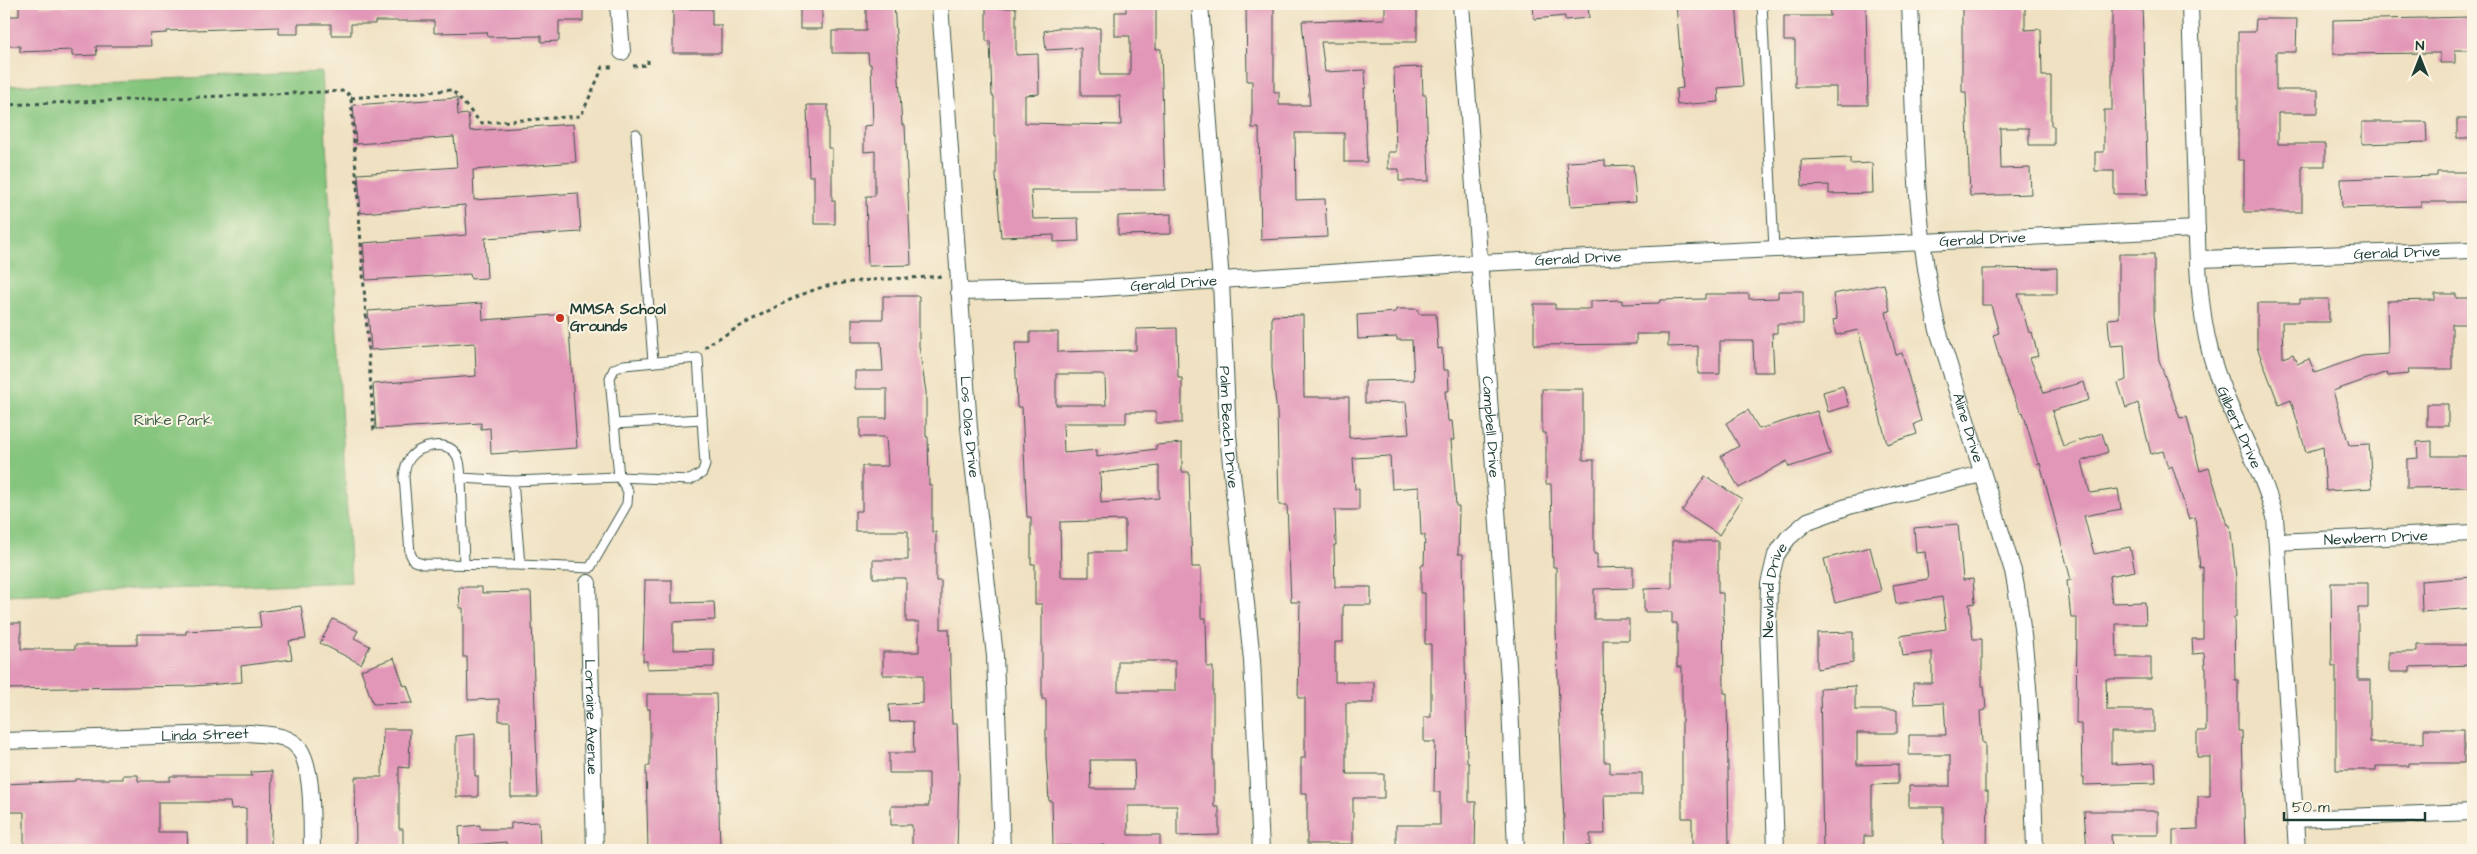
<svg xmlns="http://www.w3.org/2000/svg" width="2477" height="854" font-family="'Architects Daughter',sans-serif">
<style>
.green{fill:#84c57d;stroke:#528158}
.building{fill:#e297b8;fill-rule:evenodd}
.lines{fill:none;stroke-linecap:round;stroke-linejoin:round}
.service-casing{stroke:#3e5649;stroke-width:11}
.minor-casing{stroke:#3e5649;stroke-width:18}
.path{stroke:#3e5649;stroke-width:3;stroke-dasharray:4 4;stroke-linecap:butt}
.service{stroke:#fff;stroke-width:9}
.minor{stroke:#fff;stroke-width:16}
.poi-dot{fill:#c8321e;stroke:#fcf5e5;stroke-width:2}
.labels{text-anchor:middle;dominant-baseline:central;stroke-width:4;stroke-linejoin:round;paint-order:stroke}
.street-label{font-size:15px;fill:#1f3d34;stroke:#fcf5e5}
.poi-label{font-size:15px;font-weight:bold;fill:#1f3d34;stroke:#fcf5e5;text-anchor:start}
.park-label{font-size:15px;fill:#385f46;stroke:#fcf5e5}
</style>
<rect width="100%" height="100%" fill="#fcf5e5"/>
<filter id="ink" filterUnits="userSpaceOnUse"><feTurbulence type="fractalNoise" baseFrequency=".02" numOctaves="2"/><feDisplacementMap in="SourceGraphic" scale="10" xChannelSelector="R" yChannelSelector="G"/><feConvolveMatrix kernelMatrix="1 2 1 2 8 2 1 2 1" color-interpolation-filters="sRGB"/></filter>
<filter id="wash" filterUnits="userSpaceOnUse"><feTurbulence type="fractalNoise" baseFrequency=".0096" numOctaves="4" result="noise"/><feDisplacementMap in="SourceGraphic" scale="20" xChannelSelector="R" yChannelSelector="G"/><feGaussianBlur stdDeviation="1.12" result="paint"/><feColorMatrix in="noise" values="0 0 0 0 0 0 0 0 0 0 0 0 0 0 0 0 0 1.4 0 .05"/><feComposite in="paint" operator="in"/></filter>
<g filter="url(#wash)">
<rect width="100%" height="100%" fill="#efe1c1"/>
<polygon class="green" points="322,72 351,582 4,595 4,86"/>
<g id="blocks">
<g class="building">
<polygon points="19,4 40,4 40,7 70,6 70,4 93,4 93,6 123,4 583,4 583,21 559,21 559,41 541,42 541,36 488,37 487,32 434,33 434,21 375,21 375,24 351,24 351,35 331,35 331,24 298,24 298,34 279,34 279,27 167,31 167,33 150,34 151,46 96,46 97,55 72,56 72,50 20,52 20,46 4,46 4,16 19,16"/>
<polygon points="866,4 894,4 902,125 905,125 911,265 868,266 866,196 875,196 875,151 864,152 864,126 873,125 871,64 869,64 868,53 832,53 832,31 866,31"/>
<polygon points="1126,4 1156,4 1156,49 1161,49 1165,190 1031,190 1033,219 1078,218 1079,241 1054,242 1054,235 1001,237 996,176 996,136 994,136 994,96 992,96 990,41 986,41 986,8 1016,8 1016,55 1038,54 1039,94 1025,95 1025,123 1121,125 1120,96 1081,96 1081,48 1046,50 1044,31 1057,28 1100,28 1100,75 1130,75 1130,36 1115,36 1115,12 1126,12"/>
<polygon points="1246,4 1274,4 1274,92 1279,92 1279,105 1310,105 1302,21 1385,19 1385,4 1417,4 1417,42 1321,42 1325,72 1365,70 1366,88 1364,88 1367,162 1344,162 1344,133 1295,133 1296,200 1325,199 1327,237 1261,240 1259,128 1252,128 1252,81 1247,81"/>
<polygon points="1533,4 1588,4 1589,18 1565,20 1565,16 1534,19"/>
<polygon points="1676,4 1736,4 1743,86 1718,88 1719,102 1677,105 1676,89 1683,88"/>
<polygon points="1829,4 1866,4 1868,105 1836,105 1836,87 1795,87 1795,41 1784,41 1784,16 1830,16"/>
<polygon points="1962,4 2025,4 2025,30 2041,29 2042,76 2051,76 2051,126 2054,126 2054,145 2029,145 2029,128 2000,128 2001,169 2030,168 2031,194 1970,196 1966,92 1962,92"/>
<polygon points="2112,4 2142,4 2148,194 2114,194 2114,171 2095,171 2095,152 2104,152 2104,110 2112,110"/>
<rect x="800" y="5" width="22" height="24"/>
<polygon points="673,9 712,9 712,25 721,25 721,53 673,53"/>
<polygon points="2470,17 2470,50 2455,50 2455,63 2440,63 2440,53 2333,54 2333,20"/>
<polygon points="2256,19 2297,19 2296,52 2276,52 2276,90 2318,90 2318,113 2278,113 2278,144 2325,144 2325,166 2302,166 2302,212 2244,212 2244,160 2238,160 2238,32 2255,32"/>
<polygon points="1422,67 1423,95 1426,95 1429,181 1399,181 1399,169 1388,169 1388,152 1396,152 1394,68"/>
<polygon points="457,98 458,115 468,114 470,131 573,124 576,162 473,170 474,200 578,193 581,232 485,238 487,278 471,279 470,274 366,280 363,243 467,235 465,205 361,213 358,174 457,167 454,137 356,144 353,105"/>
<polygon points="807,105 828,105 828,148 832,148 832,201 835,201 835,224 814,224 814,176 809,176"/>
<rect x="2457" y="119" width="16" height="19"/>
<polygon points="2362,122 2426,122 2427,142 2362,144"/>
<polygon points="1850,158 1850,164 1872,163 1873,193 1829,194 1829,185 1802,186 1801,160"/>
<polygon points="1605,160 1605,166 1633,165 1636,202 1571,206 1567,162"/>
<polygon points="2437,172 2470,172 2470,202 2421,202 2421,206 2342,208 2341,179 2437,176"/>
<polygon points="1171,214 1171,234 1118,235 1118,216"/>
<polygon points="2119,254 2154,254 2154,315 2159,360 2180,418 2187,417 2200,471 2209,468 2227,525 2230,525 2236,577 2236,617 2234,617 2235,680 2238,680 2238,731 2242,731 2245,850 2173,850 2173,830 2198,829 2198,796 2210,796 2210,757 2197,757 2197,731 2206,731 2206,668 2205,668 2204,653 2193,654 2192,639 2203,639 2203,567 2200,568 2195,517 2189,519 2172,466 2168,468 2163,451 2151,454 2138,403 2126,408 2118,383 2126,380 2124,345 2110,346 2108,319 2119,318"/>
<polygon points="2057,268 2057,294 2018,294 2029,333 2032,332 2038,356 2030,358 2044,393 2084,382 2089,400 2052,411 2063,446 2102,433 2108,452 2082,461 2090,493 2118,489 2121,509 2084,516 2094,554 2130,547 2135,571 2109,576 2112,603 2145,602 2146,624 2116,624 2117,657 2151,657 2151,679 2106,679 2107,710 2154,710 2154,732 2111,732 2111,763 2117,763 2117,765 2155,763 2156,783 2084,785 2084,777 2082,777 2081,724 2076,724 2077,618 2071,618 2067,581 2071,580 2040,463 2038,464 2023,412 2021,413 2004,374 1993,335 1999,333 1991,305 1982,305 1982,269"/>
<polygon points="1884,284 1890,311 1886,312 1896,355 1902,353 1921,421 1914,424 1917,434 1887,444 1858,330 1836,335 1833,320 1837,319 1833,294"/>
<polygon points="1778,291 1803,291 1803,324 1777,324 1777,333 1772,333 1774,372 1754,372 1753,341 1720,341 1720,374 1698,374 1698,346 1668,347 1668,334 1636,334 1636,344 1534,345 1534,304 1555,304 1555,309 1591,309 1591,301 1622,300 1622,304 1659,303 1660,300 1705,299 1705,294 1749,294 1749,299 1778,298"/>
<polygon points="2435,294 2456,294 2456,298 2472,298 2472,324 2452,324 2452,369 2408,369 2409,374 2388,376 2387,372 2333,391 2349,445 2369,444 2372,488 2326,491 2323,447 2306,452 2291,400 2279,405 2257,347 2257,303 2300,303 2300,299 2329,299 2329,322 2282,322 2283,358 2293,354 2297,364 2309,359 2315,373 2362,356 2388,354 2387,301 2435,300"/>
<polygon points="883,296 919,296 919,346 926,392 926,437 928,437 929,485 932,485 932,532 936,532 936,581 941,581 941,629 949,629 952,724 957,724 959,775 957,850 912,850 912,825 891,825 891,806 929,806 929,773 889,773 889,753 914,753 913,721 890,722 889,705 923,703 923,675 883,675 883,652 919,652 919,622 906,622 906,578 873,578 873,560 908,560 908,531 855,531 855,511 862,511 862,466 888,466 886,437 860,437 860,418 887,418 887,389 855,389 855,371 883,371 881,342 852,342 852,319 883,319"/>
<polygon points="482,303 483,320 568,314 577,448 491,454 490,428 481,429 481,423 376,429 373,384 476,376 475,343 371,350 368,311"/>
<polygon points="1396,309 1417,309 1419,314 1436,314 1438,349 1442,348 1443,370 1448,370 1449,391 1445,391 1448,421 1452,421 1454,440 1451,440 1456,506 1459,506 1458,554 1463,554 1467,763 1469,763 1469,802 1476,802 1475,850 1444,850 1444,847 1396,847 1396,825 1440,825 1440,792 1434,792 1435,742 1424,742 1424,717 1431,717 1431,644 1425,644 1425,593 1421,593 1421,565 1424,565 1425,535 1421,535 1419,487 1392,489 1390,456 1353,458 1355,489 1359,489 1359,510 1335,510 1336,545 1334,545 1335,587 1371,587 1371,605 1343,605 1343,642 1335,642 1335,682 1374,682 1374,703 1346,703 1346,770 1347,774 1384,774 1384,798 1353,798 1353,844 1307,844 1307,793 1301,793 1301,758 1305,758 1305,698 1298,698 1300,602 1291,602 1287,505 1279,505 1277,413 1272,368 1272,316 1303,315 1304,397 1349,397 1349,438 1409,434 1406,402 1365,403 1365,381 1414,380 1412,340 1397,340 1397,337 1358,339 1357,315 1396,312"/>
<path d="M1177,328L1178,378H1182V423H1156V412H1126V423H1063L1064,453L1097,450V457L1156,449V445L1182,443V472H1189L1192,567H1201V618H1206L1207,667H1213V760H1214V807H1219V835L1177,836V806H1128V835H1160V850H1104V845L1053,846L1052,801H1049L1046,755V699H1042V604H1035V564H1031V517H1027L1022,407H1017L1015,343H1030V332H1058V352L1136,350V329ZM1056,374H1101L1105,376L1106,405H1056ZM1159,466V498L1101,503L1100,473ZM1125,520V552H1089V577H1061L1060,522ZM1118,661H1175V691H1118ZM1090,760H1134L1135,789H1091Z"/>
<polygon points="1843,386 1849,406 1828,412 1823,392"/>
<polygon points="1542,389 1583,389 1583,460 1594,460 1594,554 1597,554 1597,568 1633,567 1633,588 1594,589 1594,619 1629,619 1629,640 1603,640 1604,762 1610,762 1610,773 1642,773 1642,795 1604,795 1605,834 1590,834 1590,846 1565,847 1556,630 1556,567 1553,567 1551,484 1546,484 1546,433 1542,433"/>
<rect x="2427" y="404" width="21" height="22"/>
<polygon points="1748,410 1759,429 1817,411 1830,454 1789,467 1787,461 1739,488 1721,456 1739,446 1726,423"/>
<polygon points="2432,441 2432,456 2473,456 2473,487 2407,488 2407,459 2418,458 2417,442"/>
<polygon points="1705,476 1742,499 1719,535 1682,511"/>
<polygon points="1958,524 1963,580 1973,579 1975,603 1969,604 1973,639 1982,639 1982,686 1984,686 1986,710 1980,711 1982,743 1985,743 1985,791 1988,791 1987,850 1943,850 1943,807 1909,807 1909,786 1950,786 1950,755 1909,755 1909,735 1946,735 1944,703 1914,704 1913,683 1932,683 1932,652 1903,656 1900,636 1946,629 1942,597 1896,604 1893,585 1928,579 1925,552 1916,553 1914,528"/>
<polygon points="1672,541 1718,541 1718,593 1723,593 1724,693 1727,693 1729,850 1692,850 1692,818 1682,818 1682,667 1677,667 1677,623 1672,623 1672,612 1644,612 1644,589 1672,588"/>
<polygon points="1870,547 1881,591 1835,603 1824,559"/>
<polygon points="2473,577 2473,608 2422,612 2421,581"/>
<polygon points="645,580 672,580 672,603 714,602 715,620 673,622 673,650 714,649 714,667 647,669 647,661 643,661"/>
<polygon points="2331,583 2368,583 2368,608 2358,608 2358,680 2370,680 2370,743 2424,743 2424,729 2464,729 2464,763 2409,763 2409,766 2376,766 2376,770 2336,770 2336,666 2332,666"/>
<polygon points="459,587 482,587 482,593 531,592 538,797 511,797 510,721 499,721 499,699 468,700 467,657 463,657 463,608 460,608"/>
<polygon points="301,606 306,639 289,641 292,659 241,666 242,682 194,686 4,689 4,623 21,623 21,649 75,649 75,645 137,645 137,634 186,634 186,631 261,627 259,612"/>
<polygon points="333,619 358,631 354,638 370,646 361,664 320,643"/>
<polygon points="1853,632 1853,663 1817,669 1817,633"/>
<polygon points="2417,645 2473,645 2473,665 2410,667 2410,672 2389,672 2389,652 2417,652"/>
<polygon points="394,658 404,686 407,685 413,703 373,704 361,670"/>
<polygon points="1855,686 1855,710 1897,710 1897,733 1857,733 1857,765 1898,764 1898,784 1872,785 1872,836 1864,836 1864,850 1823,850 1820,688"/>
<polygon points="647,694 716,694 720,850 648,850 646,766 650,766 650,709 647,709"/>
<polygon points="383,729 410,729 409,768 399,767 399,829 403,829 403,850 356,850 355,777 382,777"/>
<polygon points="475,734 475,776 478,776 478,797 456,797 456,736"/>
<polygon points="272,771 271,850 246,850 246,808 231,809 230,802 158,802 158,832 187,832 188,850 24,850 24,812 4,812 4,784 75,781 75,779 123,779 123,775 138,775 138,781 170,781 170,776 252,776 251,772"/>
<polygon points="2084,811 2158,811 2158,835 2111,835 2112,850 2087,850"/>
<polygon points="539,822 540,850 506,850 506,842 460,846 459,827 480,825 480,829 511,829 511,823"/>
</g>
</g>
</g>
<g filter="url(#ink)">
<use href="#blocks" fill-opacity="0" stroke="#3e5649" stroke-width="1"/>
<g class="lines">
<defs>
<g id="service">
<polyline points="1762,4 1774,249"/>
<polyline points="636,134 653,362"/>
<polyline points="614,424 702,419"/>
<polyline points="619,477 513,481 520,565 590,568 627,504 628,491 619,477 610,378 614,369 624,365 698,358 705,465 702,473 690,480 619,477"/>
<polyline points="461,478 464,564"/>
<path d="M513,481L461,478C460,471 461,461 456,454C446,439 419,446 410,458C405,464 405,470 404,477L410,553L414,561L423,564L520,565"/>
</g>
<g id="minor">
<polyline points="618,4 622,52"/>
<path id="s1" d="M940,4L969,428L995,656L1002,850"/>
<path id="s2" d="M1200,4L1221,282L1228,435L1252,660L1261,850"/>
<path id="s3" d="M1461,4L1509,679L1516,850"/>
<path id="s4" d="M1910,4C1915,113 1912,224 1938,330L2013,571C2031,663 2032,757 2035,850"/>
<path id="s5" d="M2190,4C2192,67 2194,130 2196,193C2197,247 2197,303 2211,355C2227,412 2260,461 2275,517L2297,850"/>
<path id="s6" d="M2199,259L2473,250"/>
<path id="s7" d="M959,292L1085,289L1479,263L2197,229"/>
<path id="s8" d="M2277,542L2473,533"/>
<path id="s9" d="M588,583L595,850"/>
<path id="s10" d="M4,741L250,733C264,735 283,734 295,744C315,761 311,825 312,850"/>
<polyline points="2295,819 2473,812"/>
<path id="s11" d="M1776,850L1768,627L1769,584L1776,555L1788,538L1808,521L1849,506L1982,474"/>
</g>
</defs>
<use href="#service" class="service-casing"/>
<use href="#minor" class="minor-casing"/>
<g class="path">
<polyline points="633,66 648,65 648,60"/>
<polyline points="351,98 452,90 481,123 581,116 603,67 612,67"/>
<polyline points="4,105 346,91 351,98 374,433"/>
<path d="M705,348L708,344C741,327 797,291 832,285C868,278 906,279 943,276"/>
</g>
<use href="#service" class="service"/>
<use href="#minor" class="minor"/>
</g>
</g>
<circle class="poi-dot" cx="560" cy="318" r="5"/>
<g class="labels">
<g class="street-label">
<text stroke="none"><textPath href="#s7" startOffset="1025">Gerald Drive</textPath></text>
<text stroke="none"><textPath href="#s6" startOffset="198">Gerald Drive</textPath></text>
<text stroke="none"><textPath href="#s7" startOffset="620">Gerald Drive</textPath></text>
<text stroke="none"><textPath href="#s7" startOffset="215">Gerald Drive</textPath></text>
<text stroke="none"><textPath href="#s1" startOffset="424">Los Olas Drive</textPath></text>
<text stroke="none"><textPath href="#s2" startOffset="424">Palm Beach Drive</textPath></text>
<text stroke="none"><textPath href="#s3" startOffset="424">Campbell Drive</textPath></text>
<text stroke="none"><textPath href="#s5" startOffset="430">Gilbert Drive</textPath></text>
<text stroke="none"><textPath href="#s4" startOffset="430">Aline Drive</textPath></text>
<text stroke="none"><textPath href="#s8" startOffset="99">Newbern Drive</textPath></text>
<text stroke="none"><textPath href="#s11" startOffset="261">Newland Drive</textPath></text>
<text stroke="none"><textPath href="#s9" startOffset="134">Lorraine Avenue</textPath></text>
<text stroke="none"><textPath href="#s10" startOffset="201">Linda Street</textPath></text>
</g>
<g class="poi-label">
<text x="570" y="309">MMSA School<tspan x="570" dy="17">Grounds</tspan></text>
</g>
<g class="park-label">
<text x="173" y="420">Rinke Park</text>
</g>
</g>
<rect width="2477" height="854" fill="none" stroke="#fcf5e5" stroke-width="20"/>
<g transform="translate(2420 58)" stroke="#fcf5e5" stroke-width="4" paint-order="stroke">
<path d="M0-4L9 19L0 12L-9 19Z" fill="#1f3d34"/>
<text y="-8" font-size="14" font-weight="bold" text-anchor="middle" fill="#1f3d34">N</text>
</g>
<path d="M2284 812v8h141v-8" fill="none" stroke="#1f3d34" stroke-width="2.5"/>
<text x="2292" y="812" font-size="15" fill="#1f3d34" stroke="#fcf5e5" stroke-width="4" paint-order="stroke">50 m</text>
</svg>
